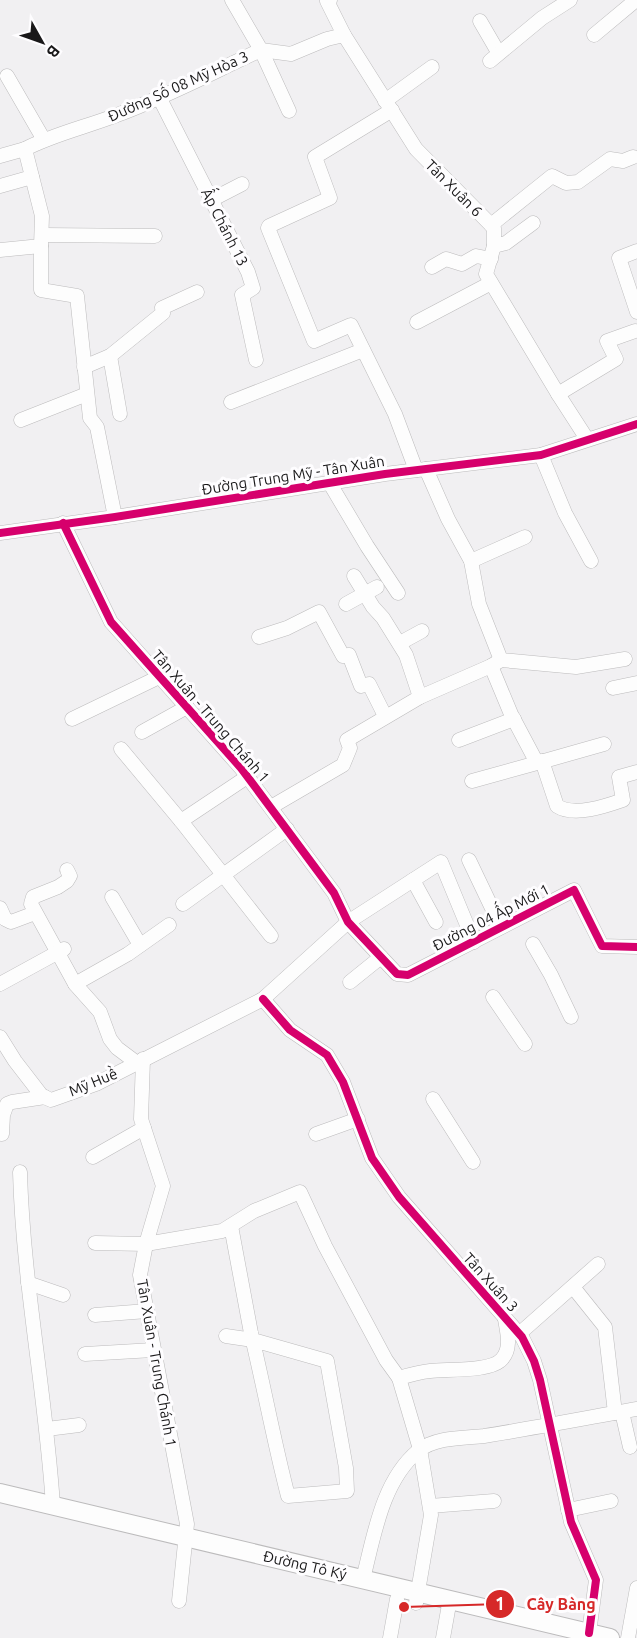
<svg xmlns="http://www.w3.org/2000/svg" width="637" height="1638" font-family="Ubuntu,sans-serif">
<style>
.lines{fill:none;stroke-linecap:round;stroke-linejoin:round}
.minor-casing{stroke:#bcbbbc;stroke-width:15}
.major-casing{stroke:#bcbbbc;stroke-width:20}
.minor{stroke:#fdfdfd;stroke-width:14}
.major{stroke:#fdfdfd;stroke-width:18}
.cycleway-casing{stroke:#fefdff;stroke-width:11}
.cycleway{stroke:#d6006c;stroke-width:8}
.labels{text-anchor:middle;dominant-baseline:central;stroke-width:6;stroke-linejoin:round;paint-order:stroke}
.street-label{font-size:15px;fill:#191819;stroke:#fefdff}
.leader{fill:none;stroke:#d62828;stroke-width:2}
.callout-dot{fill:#d62828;stroke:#fefdff;stroke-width:2}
.mark-label{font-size:18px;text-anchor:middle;font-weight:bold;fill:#fff}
.callout-label{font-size:16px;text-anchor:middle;font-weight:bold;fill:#d62828;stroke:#fefdff;stroke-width:6;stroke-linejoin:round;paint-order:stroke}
</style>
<rect width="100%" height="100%" fill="#f1f0f2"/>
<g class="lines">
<defs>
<g id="minor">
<polyline points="232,0 261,50 291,54 327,39 344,35 416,149 494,228 494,246 486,274 558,394 587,439"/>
<polyline points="330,0 327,1 344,35"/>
<polyline points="480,21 498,52"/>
<polyline points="594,35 636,0"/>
<polyline points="490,61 542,18 570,0"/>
<polyline points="7,76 44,140"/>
<polyline points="159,97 248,272 253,288 242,295 256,360"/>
<polyline points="385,101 432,67"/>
<polyline points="392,110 315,157 330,198 269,226 268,228 314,341 351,325 395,414 416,470"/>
<polyline points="0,156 25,149"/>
<polyline points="0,186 32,177"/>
<polyline points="211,200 242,184"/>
<polyline points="491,225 552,176 566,183 578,182 610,159 623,161 633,157"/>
<polyline points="43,235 155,236"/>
<polyline points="41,246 41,290 77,296 90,418 97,427 115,517"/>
<polyline points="494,246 506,243 533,223"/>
<path d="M0,250L41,246L42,216L25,149C54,134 86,127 117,115C166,97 213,72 261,50L289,111"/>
<polyline points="637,251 619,258 637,312"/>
<polyline points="432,267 446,259 462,264 476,256 491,259"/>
<polyline points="417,322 491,283"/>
<polyline points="110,356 120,414"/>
<polyline points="84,367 110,356 163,313 162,308 197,292"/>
<polyline points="558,394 616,359 607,341 635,331"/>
<polyline points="231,402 363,350"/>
<polyline points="21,420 87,394"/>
<polyline points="541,455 565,513 591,561"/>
<polyline points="426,469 448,519 471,561 479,604 501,660 576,667 625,659"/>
<polyline points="329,482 367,546 398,593"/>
<polyline points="63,523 111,622 241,768 334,893 348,922 397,974 408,975 574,890 602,946 637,947"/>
<polyline points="0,533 115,517 385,474 541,455 637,424"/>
<polyline points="471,561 525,537"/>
<polyline points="354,576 373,607 383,618 406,655 420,697"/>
<polyline points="346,604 377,587"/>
<polyline points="259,637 287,628 319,612 343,656 349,655 361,686 369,684 385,716"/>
<polyline points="400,643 422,631"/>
<polyline points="491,666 511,714 537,763 604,744"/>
<polyline points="613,688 637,683"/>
<polyline points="72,719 159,677"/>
<polyline points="142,732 187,707"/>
<polyline points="459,740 514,719"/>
<polyline points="121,749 181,821"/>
<path d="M542,761L557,806C574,817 606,806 623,800L619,777L637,772"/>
<polyline points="247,777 181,821 271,936"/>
<polyline points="472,781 537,763"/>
<polyline points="271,807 343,765 350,748 347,740 420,697 491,666 501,660"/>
<polyline points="469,860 501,927"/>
<polyline points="67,870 70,876 67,881 58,887 33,897 31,904 75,984"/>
<polyline points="413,880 436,922"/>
<polyline points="112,897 140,945"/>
<polyline points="183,904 287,829"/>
<polyline points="0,908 5,919 11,922 35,913"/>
<polyline points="533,944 551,975 571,1017"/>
<polyline points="350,982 381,957"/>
<polyline points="0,984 64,949"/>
<polyline points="493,997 525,1044"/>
<polyline points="263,999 290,1030 327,1055 343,1082 372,1158 399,1197 522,1337 534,1361 540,1380 571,1522 596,1580 589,1633"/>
<polyline points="0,1037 15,1061 42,1096 51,1100 96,1084 263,999 348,922 441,862 474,942"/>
<polyline points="143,1059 141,1119 163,1186 146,1244 140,1275 187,1524 179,1601"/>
<polyline points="137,1063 117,1048 110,1039 100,1012 75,984 128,954 169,925"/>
<polyline points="433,1099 473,1162"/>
<polyline points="2,1134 3,1115 7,1104 12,1102 45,1097"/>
<polyline points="316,1134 358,1119"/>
<polyline points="93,1157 144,1128"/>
<path d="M20,1172C23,1284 46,1394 53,1506"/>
<polyline points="95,1243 146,1244 222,1231 254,1211 300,1192 325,1246 386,1360 399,1378"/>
<polyline points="28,1283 63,1295"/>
<polyline points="573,1287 605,1327 615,1413"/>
<polyline points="95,1315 147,1311"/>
<polyline points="519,1334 598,1264"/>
<path d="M226,1336L253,1340L327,1361L346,1468L347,1491L288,1496C274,1442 264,1387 251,1333L231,1226"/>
<polyline points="85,1354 153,1350"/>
<polyline points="622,1412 630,1447"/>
<polyline points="47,1429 79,1425"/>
<polyline points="430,1506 494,1501"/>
<polyline points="568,1510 611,1501"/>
<path d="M363,1579C374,1536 382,1481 418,1451C435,1437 463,1438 484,1436C535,1428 586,1418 637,1409"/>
<path d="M416,1603L431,1515L420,1449L399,1378C409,1375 420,1372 430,1371C447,1369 491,1372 502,1359C512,1348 507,1332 505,1319"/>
<polyline points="390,1638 397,1599"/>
<polyline points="443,1638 450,1599"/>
<polyline points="628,1638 637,1588"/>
</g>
<polyline id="major" points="0,1493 610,1638"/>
</defs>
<use href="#minor" class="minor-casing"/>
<use href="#major" class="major-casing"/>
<use href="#minor" class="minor"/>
<use href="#major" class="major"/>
<defs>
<g id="cycleway">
<polyline points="63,523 111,622 241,768 334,893 348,922 397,974 408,975 574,890 602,946 637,947"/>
<polyline points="0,533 115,517 385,474 541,455 637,424"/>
<polyline points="263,999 290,1030 327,1055 343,1082 372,1158 399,1197 522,1337 534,1361 540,1380 571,1522 596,1580 589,1633"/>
</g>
</defs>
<use href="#cycleway" class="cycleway-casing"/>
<use href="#cycleway" class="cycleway"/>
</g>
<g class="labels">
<g class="street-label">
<text transform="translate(178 86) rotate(-24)">Đường Số 08 Mỹ Hòa 3</text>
<text transform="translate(454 188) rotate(45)">Tân Xuân 6</text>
<text transform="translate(225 227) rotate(63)">Ấp Chánh 13</text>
<text transform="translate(293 475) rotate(-9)">Đường Trung Mỹ - Tân Xuân</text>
<text transform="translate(211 716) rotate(49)">Tân Xuân - Trung Chánh 1</text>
<text transform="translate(491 917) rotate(-27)">Đường 04 Ấp Mới 1</text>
<text transform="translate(93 1082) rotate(-22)">Mỹ Huề</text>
<text transform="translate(491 1282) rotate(48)">Tân Xuân 3</text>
<text transform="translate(157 1363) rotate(80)">Tân Xuân - Trung Chánh 1</text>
<text transform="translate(305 1565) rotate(13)">Đường Tô Ký</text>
</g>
</g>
<path class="leader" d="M404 1607L500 1604"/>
<g class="callout-dot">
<circle cx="404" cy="1607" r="6"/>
<circle cx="500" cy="1604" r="15"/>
</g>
<g class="mark-label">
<text x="500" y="1610">1</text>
</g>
<g class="callout-label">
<text x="561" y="1610">Cây Bàng</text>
</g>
<g transform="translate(42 42) rotate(130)" stroke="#fefdff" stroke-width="4.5" paint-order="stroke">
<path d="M0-4.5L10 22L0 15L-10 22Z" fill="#191819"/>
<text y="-9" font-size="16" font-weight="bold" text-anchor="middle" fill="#191819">B</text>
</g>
</svg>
